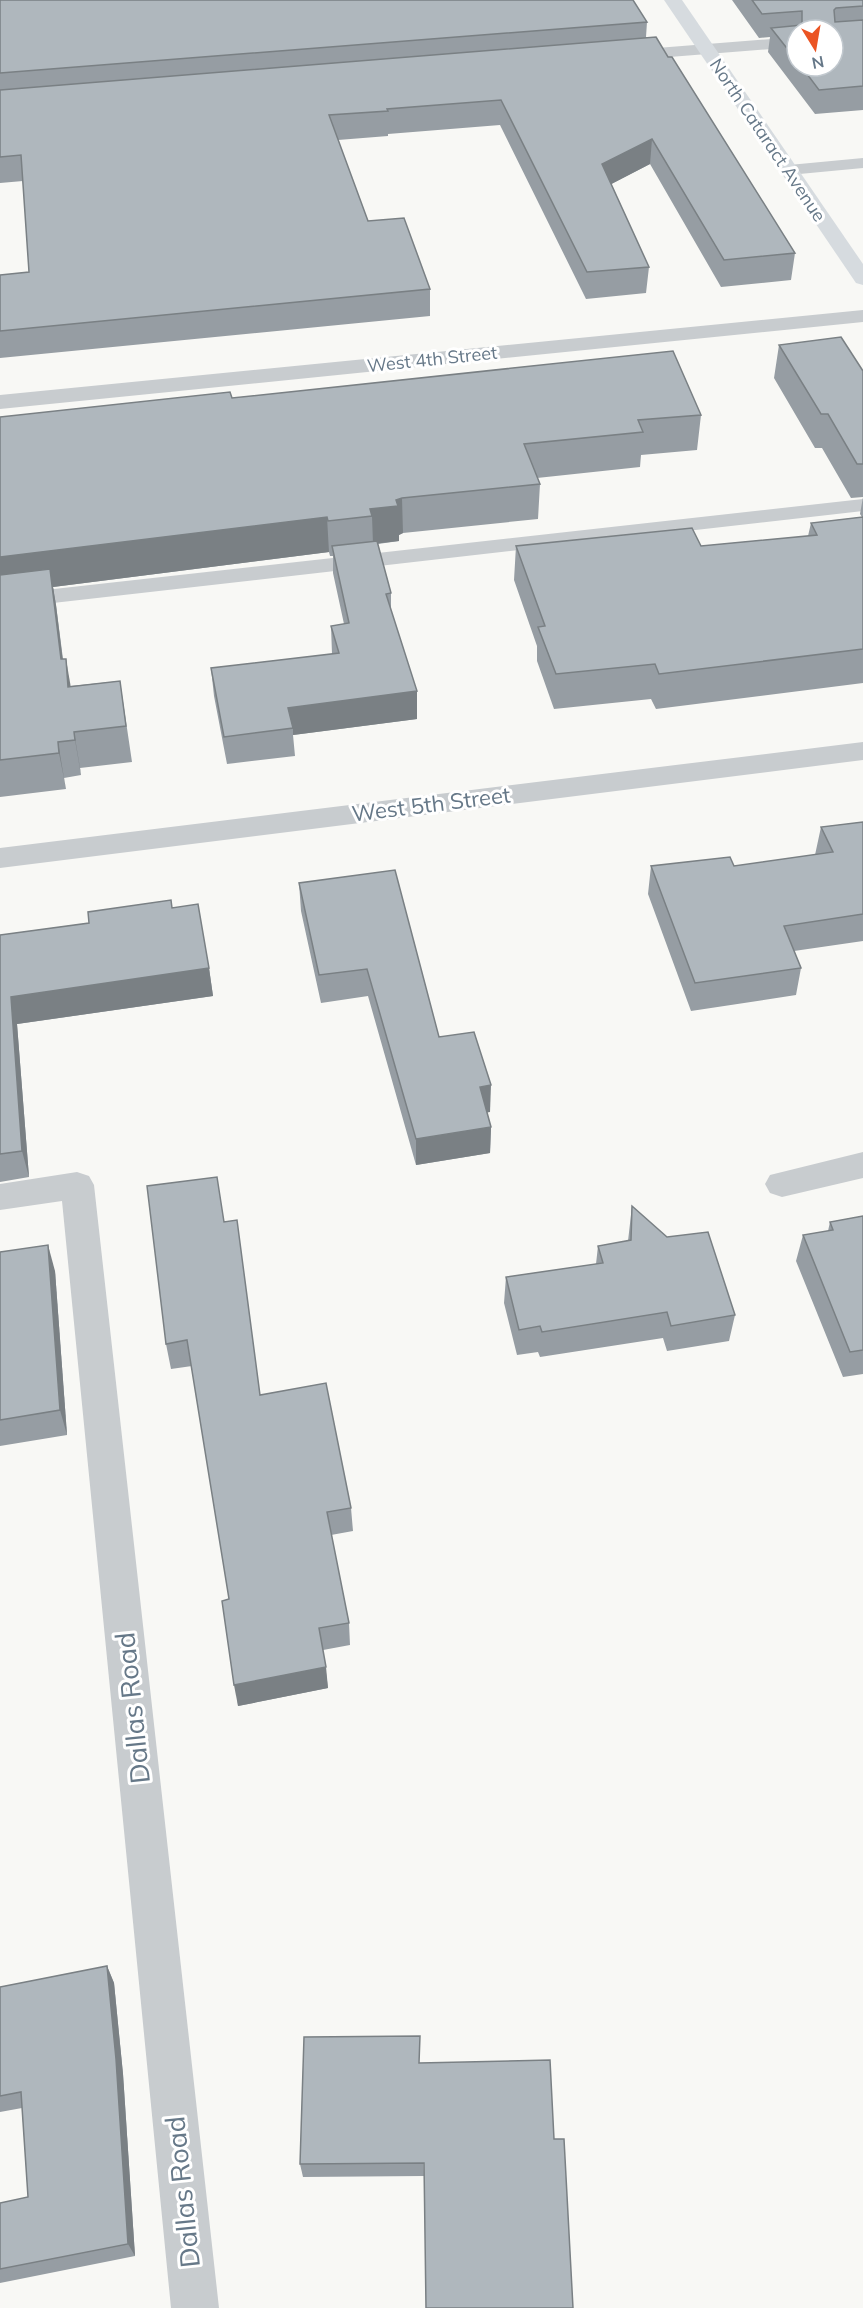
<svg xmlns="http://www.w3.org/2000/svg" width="863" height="2308" font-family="Mulish,sans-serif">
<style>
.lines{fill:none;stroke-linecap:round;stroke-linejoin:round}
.lane{fill:#c8cccf;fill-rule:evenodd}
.street{fill:#c8cccf;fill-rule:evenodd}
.secondary{fill:#d6dbdf;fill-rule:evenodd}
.wall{fill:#969da3;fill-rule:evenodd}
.shaded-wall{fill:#7a8084}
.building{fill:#afb7bd;stroke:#7a8084;stroke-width:1.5}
.labels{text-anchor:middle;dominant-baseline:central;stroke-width:6;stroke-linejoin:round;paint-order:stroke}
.far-street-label{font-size:18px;fill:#667888;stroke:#fff}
.street-label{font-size:22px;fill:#667888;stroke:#fff}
.near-street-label{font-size:27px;fill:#667888;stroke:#fff}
</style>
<rect width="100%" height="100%" fill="#f8f8f5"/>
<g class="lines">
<g class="lane">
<polygon points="863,158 863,168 789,175 781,170 789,165"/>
<polygon points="863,499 863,511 0,609 0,595"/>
</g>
<g class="street">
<polygon points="797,37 797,47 619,61 613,60 610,56 613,52 619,51"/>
<polygon points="863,310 863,322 0,409 0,395"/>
<polygon points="863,742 863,760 0,868 0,848"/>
<polygon points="863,1152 863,1178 782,1197 770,1193 765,1184 770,1175"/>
<polygon points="77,1172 89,1176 94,1185 219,2308 171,2308 62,1201 0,1210 0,1184"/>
</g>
<polygon class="secondary" points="664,0 682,0 863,264 863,285 856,283"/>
</g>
<g class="wall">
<polygon points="0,0 647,22 646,37 668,57 795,253 791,280 721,287 650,164 611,184 649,267 646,293 586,299 500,125 388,134 388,136 338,140 368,221 430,289 430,316 0,358 0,275 29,272 23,181 0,183"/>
<path d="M732,0H863V110L815,114L768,52L770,37L759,38ZM797,30L833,66H797Z"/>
<polygon points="779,345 863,371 863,683 656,709 651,699 554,709 537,661 537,646 514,580 516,546 701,546 808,536 811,523 862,517 860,514 863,497 851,498 822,448 815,448 774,378"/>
<polygon points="232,398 701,415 697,450 641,455 640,467 537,478 540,484 538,519 403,533 399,535 399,541 378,544 391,593 391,610 417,719 293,735 295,756 227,764 214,696 211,668 332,654 331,626 344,624 333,573 333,556 330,556 329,552 53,587 56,605 63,659 70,686 120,681 132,762 80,768 81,775 64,778 66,789 0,797 0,417"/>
<polygon points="863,822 863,941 794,951 801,968 796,995 691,1011 648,894 651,866 734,866 815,855 821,827"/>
<polygon points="299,883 439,1037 490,1112 487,1112 491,1127 490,1153 416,1165 368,996 321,1003 301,911"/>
<polygon points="172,908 209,968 213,996 17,1024 29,1177 0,1182 0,935 89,923"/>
<polygon points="632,1206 735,1315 729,1341 667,1351 663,1338 540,1357 538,1352 517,1355 504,1303 506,1277 596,1264 598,1246 628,1241"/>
<polygon points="863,1216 863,1374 843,1377 796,1261 803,1235 828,1231 830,1222"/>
<polygon points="224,1222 260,1395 351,1508 353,1531 331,1535 349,1623 350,1645 323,1650 328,1688 238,1706 229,1599 192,1366 171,1369 166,1344"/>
<polygon points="0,1252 55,1271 67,1435 0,1446"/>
<polygon points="107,1966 114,1983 123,2074 135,2256 0,2283 0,2203 28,2197 22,2108 0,2112 0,1987"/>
<polygon points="420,2063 424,2176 303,2177 300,2164"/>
</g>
<g class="shaded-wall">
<polygon points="652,139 650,164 600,190 602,164"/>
<polygon points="402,498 403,533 399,535 399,541 373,544 372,516 370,509"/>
<polygon points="327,517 329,552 53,587 56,605 67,695 0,593 0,557"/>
<polygon points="66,659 72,694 68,687"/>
<polygon points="417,691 417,719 293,735 293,728 288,708"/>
<polygon points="74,732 80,768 81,775 75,740"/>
<polygon points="58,742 64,778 66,789 59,753"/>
<polygon points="209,968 213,996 17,1024 29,1177 22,1151 11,997"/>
<polygon points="491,1085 490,1112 479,1114 480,1087"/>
<polygon points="491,1127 490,1153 416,1165 416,1139"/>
<polygon points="48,1245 55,1271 67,1435 60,1410"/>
<polygon points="326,1667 328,1688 238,1706 234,1685"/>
<polygon points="107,1966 114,1983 123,2074 135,2256 128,2244"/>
</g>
<g class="building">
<polygon points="0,0 633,0 647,22 0,73"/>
<polygon points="752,0 863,0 863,6 836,8 834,10 835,22 863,20 863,86 819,90 801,66 833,66 833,30 797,30 797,61 771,28 802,25 802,11 762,14"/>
<polygon points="656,37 668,57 672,57 795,253 724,260 652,139 602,164 649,267 587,272 501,100 387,109 388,111 329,115 368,221 404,218 430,289 0,331 0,275 29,272 21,155 0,157 0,90"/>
<polygon points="841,337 863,371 863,464 857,464 828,414 821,414 779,345"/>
<polygon points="673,351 701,415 638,420 643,432 524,444 540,484 402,498 396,500 398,506 370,509 372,516 328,521 327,517 0,557 0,417 230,392 232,398"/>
<polygon points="863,517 863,649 659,674 655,664 556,674 538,627 545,626 516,546 692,528 701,546 817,535 811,523"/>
<polygon points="377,541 391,593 386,594 417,691 288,708 293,728 224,737 211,668 339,653 331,626 349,623 332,546"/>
<polygon points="50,569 61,659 66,659 68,687 120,681 126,726 74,732 75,740 58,742 59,753 0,760 0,575"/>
<polygon points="863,822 863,914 784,926 801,968 695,983 651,866 730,857 734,866 833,852 821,827"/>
<polygon points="395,870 439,1037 474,1032 491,1085 480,1087 491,1127 416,1139 367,969 319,975 299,883"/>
<polygon points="171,900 172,908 198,904 209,968 11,997 22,1151 0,1154 0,935 89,923 88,912"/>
<polygon points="217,1177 224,1222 237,1220 260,1395 326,1383 351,1508 327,1512 349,1623 319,1628 326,1667 234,1685 222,1601 229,1599 187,1340 166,1344 147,1186"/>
<polygon points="632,1206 667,1237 708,1232 735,1315 671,1326 667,1312 542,1332 540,1326 519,1330 506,1277 603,1263 598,1246 631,1240"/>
<polygon points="863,1216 863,1350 850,1352 803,1235 833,1230 830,1222"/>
<polygon points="48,1245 60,1410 0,1420 0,1252"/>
<polygon points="107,1966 116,2059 128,2244 0,2269 0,2203 28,2197 21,2092 0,2096 0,1987"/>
<polygon points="420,2036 419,2063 550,2060 554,2139 564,2139 573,2308 426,2308 424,2163 300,2164 304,2037"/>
</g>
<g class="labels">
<g class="far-street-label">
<text transform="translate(768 140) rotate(56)">North Cataract Avenue</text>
<text transform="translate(432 359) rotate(-6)">West 4th Street</text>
</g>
<g class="street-label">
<text transform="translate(431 804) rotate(-7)">West 5th Street</text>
</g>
<g class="near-street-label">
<text transform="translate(132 1708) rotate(-96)">Dallas Road</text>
<text transform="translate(182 2192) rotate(-96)">Dallas Road</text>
</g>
</g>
<g transform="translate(815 48) rotate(169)"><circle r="28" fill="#ffffff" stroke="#c2c9cf" stroke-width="1.5"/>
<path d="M0-4.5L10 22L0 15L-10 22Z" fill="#eb5423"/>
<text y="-9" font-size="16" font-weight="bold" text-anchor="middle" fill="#667888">N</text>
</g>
</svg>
